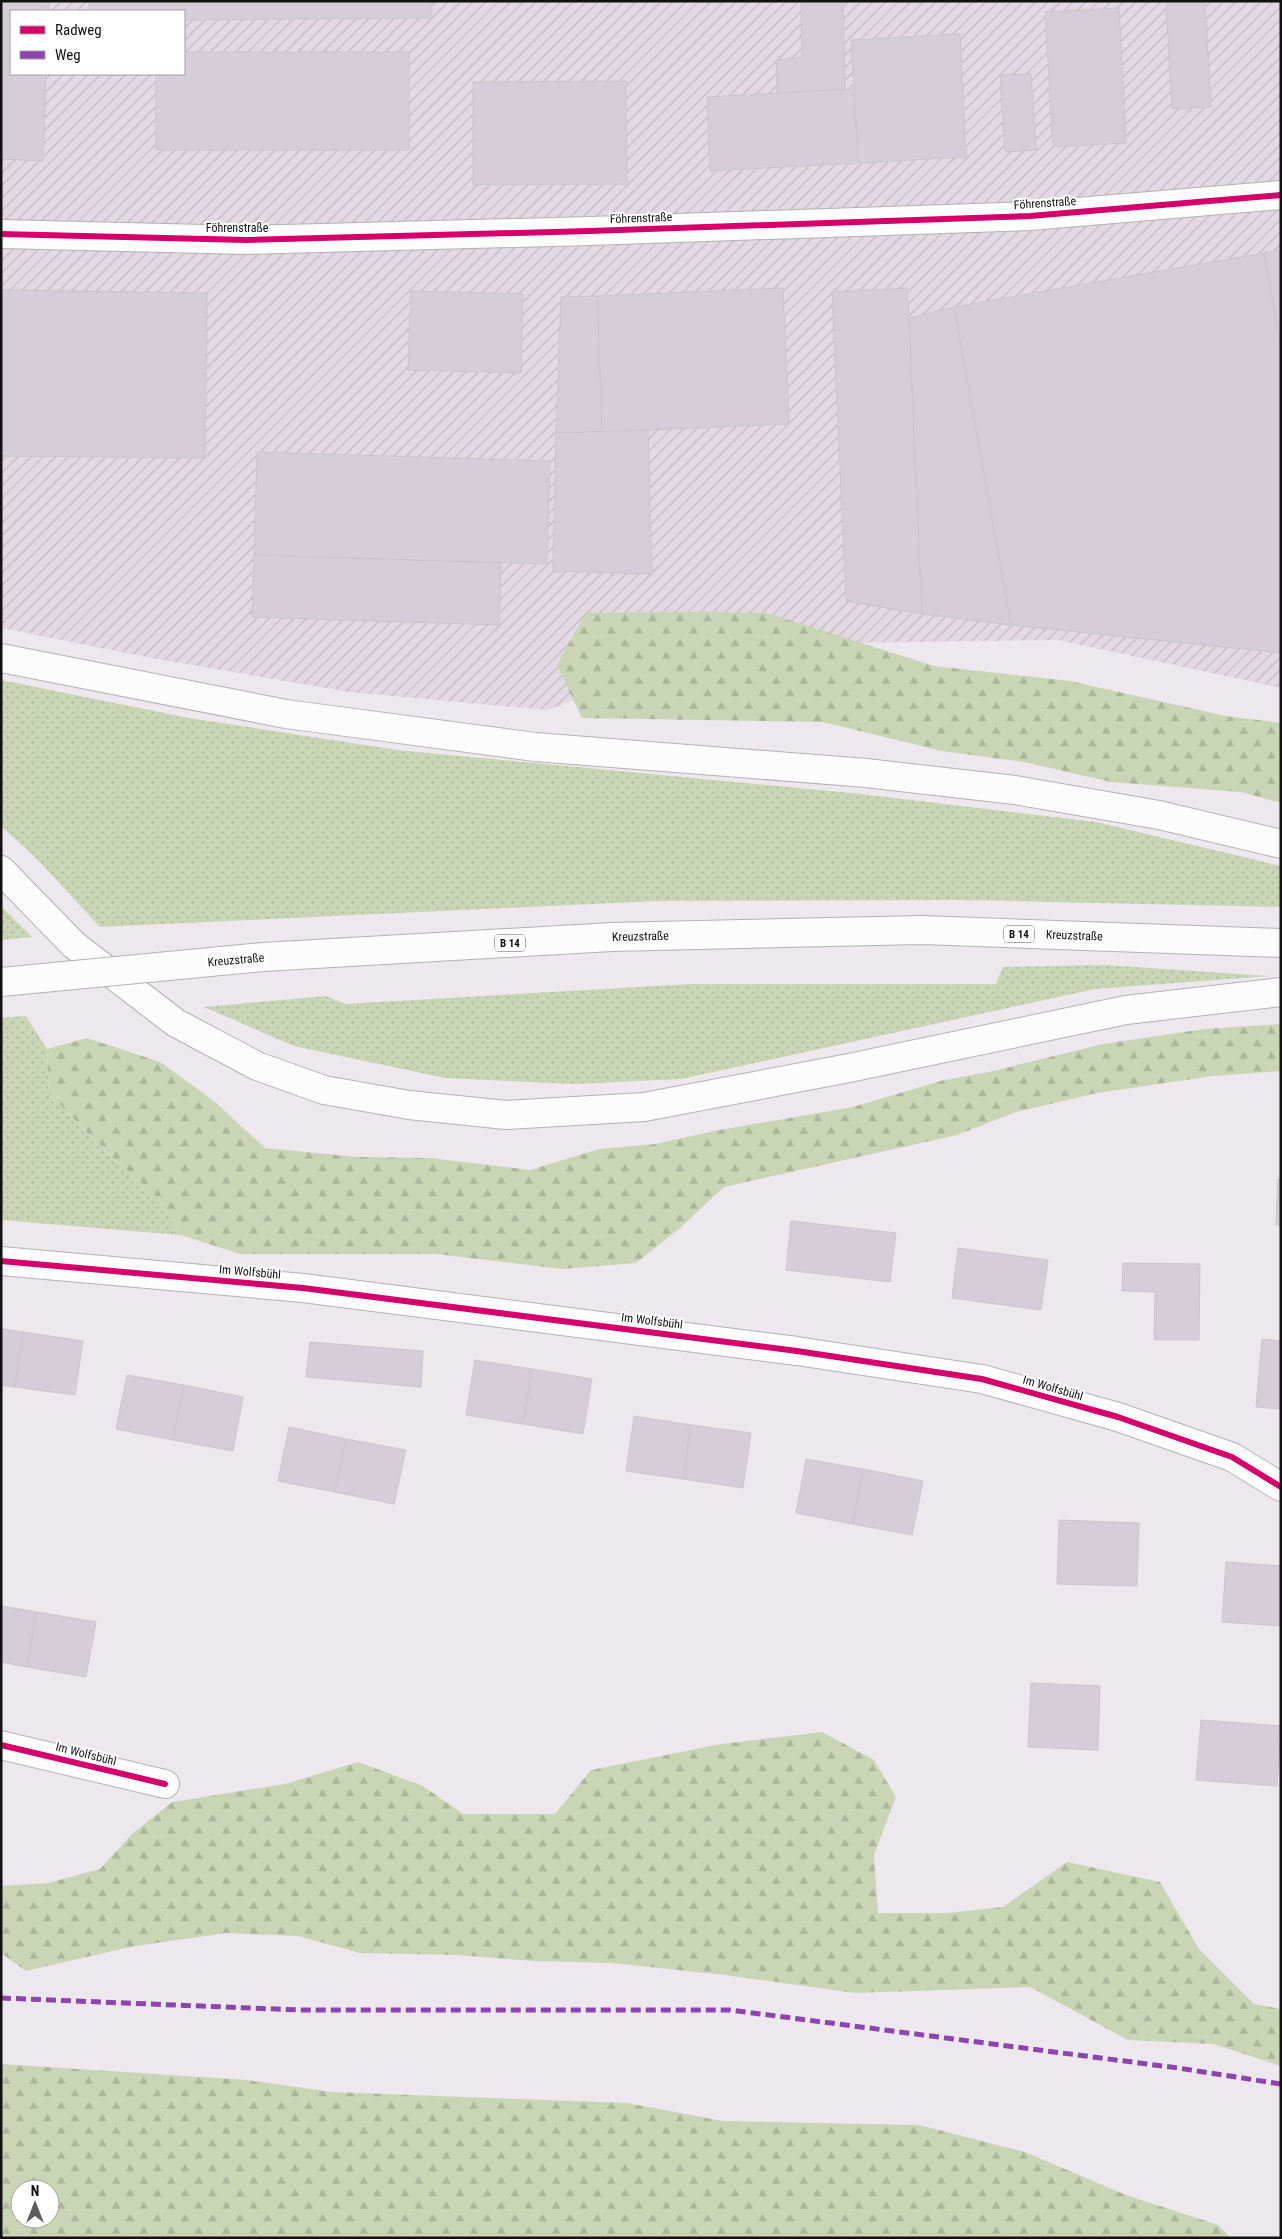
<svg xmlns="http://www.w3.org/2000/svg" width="1282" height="2239" font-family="'Roboto Condensed',sans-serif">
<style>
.industrial{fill:url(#industrial-furrows);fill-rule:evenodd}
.grass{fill:url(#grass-dots)}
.forest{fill:url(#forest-firs);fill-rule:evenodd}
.building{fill:#d5ced9;stroke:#cac6cb}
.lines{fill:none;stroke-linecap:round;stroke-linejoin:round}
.minor-casing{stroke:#b4b1b5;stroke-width:30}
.primary-casing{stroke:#b4b1b5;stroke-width:30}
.minor{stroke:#fcfcfc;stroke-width:28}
.primary{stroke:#fcfcfc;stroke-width:28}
.primary-bridge-casing{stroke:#b4b1b5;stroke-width:30;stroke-linecap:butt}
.primary-bridge{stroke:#fcfcfc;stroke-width:28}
.quiet{stroke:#8e44ad;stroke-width:5;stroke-dasharray:10 5;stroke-linecap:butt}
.cycleway-casing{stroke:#fff;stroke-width:9}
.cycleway{stroke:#d6006c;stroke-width:6}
.labels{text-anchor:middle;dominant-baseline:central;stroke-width:4;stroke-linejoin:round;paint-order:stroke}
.shield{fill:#fff;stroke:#5a585a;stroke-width:1}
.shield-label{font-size:11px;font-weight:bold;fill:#131013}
.street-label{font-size:12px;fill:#131013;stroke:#fff}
</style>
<defs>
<pattern id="industrial-furrows" width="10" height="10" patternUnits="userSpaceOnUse" patternTransform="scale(1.25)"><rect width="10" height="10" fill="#e2d9e3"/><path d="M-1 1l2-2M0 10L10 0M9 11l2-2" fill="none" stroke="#c1b9c2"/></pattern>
<pattern id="grass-dots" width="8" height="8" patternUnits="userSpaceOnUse" patternTransform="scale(1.25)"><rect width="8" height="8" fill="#cad5b6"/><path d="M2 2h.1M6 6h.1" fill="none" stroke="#adb69c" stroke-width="1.8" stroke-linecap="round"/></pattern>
<pattern id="forest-firs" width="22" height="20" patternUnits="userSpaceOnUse" patternTransform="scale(1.25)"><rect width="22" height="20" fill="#cad5b6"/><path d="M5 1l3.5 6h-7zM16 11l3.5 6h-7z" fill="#adb69c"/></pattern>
</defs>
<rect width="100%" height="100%" fill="#ede8ee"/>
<path class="industrial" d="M1,1H1281V688L1058,640L845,643L690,661L547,710L349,692L151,658L1,628ZM11,11H184V74H11Z"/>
<g class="grass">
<polygon points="1,680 189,718 397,750 861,794 1096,822 1281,866 1281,907 958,900 657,901 100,927 36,858 1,826"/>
<polygon points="1,906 32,937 1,940"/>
<polygon points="1105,965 1269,976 1095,989 681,1079 575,1084 445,1078 294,1046 204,1007 326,996 345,1004 690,984 996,984 1003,967"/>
<polygon points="26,1016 47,1049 49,1094 114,1159 156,1196 181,1235 1,1220 1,1018"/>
</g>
<g class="forest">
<polygon points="702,612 767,613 934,666 1070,681 1226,716 1281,723 1281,803 1241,792 1111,782 1024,762 942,751 823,722 582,718 557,665 586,613"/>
<polygon points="1281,1024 1281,1071 1213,1076 1097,1093 1016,1112 957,1135 724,1187 679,1229 636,1263 562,1269 436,1254 240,1254 181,1235 156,1196 114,1159 49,1094 47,1049 87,1038 160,1062 214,1101 265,1148 357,1157 430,1158 530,1170 599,1149 656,1144 714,1131 853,1107 944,1080 989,1072 1103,1044 1204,1029"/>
<polygon points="822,1732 874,1760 896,1797 874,1855 878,1913 948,1913 1003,1907 1067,1862 1160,1882 1199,1949 1254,2004 1281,2009 1281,2066 1213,2044 1128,2040 1030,1987 855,1993 725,1975 612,1963 535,1961 456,1955 360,1953 298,1936 226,1933 130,1947 26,1971 1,1953 1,1886 48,1883 100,1869 132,1834 172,1802 285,1784 358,1762 423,1786 463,1814 555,1814 591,1770 721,1744"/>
<path d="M1,2064L247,2080L332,2092L627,2103L723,2121L919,2125L1025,2152L1126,2195L1218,2225L1231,2238H1ZM20,2189H50V2219H20Z"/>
</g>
<g class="building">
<polygon points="1,1 49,1 48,11 11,11 11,74 46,74 43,161 1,159"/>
<polygon points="89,1 432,1 432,18 184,20 184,11 89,11"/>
<polygon points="801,1 843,1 845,89 777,93 776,60 802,57"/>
<polygon points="1166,1 1205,1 1211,107 1172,109"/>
<polygon points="1119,8 1126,143 1053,147 1045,12"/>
<polygon points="960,34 966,157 858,163 851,40"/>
<polygon points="184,52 409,52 409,150 156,150 156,74 184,74"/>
<polygon points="1031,74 1036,150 1005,152 1000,75"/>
<polygon points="626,81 627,184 473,185 473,82"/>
<polygon points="854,89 858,163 710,171 707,97"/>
<polygon points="1281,250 1281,349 1264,253"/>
<polygon points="1264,253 1281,349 1281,653 1011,625 954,307"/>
<polygon points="783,288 789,424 602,432 597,296"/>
<polygon points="907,288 909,318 922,614 846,601 832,292"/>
<polygon points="1,290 207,293 205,458 1,456"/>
<polygon points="411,291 523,294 521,373 408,370"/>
<polygon points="597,296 602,432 556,433 561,297"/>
<polygon points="954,307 1011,625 922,614 909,318"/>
<polygon points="648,430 652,574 553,571 556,433"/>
<polygon points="257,452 550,461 547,564 254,555"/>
<polygon points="254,555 501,563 499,625 252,617"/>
<polygon points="1278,1179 1281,1179 1281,1225 1276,1225"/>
<polygon points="791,1221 896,1233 890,1282 786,1270"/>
<polygon points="958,1248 1048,1260 1041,1310 952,1298"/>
<polygon points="1123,1263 1200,1264 1199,1340 1154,1340 1155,1292 1122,1291"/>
<polygon points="1,1329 23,1332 15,1387 1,1385"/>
<polygon points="23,1332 83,1341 75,1395 15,1387"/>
<polygon points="1262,1339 1281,1341 1281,1409 1256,1407"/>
<polygon points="310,1342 423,1351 421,1387 306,1377"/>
<polygon points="475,1360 532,1369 523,1424 466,1415"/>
<polygon points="532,1369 592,1379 583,1434 523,1424"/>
<polygon points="127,1375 184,1385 173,1440 116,1429"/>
<polygon points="184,1385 243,1397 233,1451 173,1440"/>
<polygon points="634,1416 691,1425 683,1479 626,1471"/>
<polygon points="691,1425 751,1433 743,1488 683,1479"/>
<polygon points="289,1427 346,1439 335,1492 278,1481"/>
<polygon points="346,1439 406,1450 394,1504 335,1492"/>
<polygon points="806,1459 863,1469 853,1524 796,1513"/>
<polygon points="863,1469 923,1481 912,1535 853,1524"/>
<polygon points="1059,1520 1139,1523 1137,1586 1057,1584"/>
<polygon points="1226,1562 1281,1566 1281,1626 1222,1622"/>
<polygon points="1,1606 37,1612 27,1667 1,1662"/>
<polygon points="37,1612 96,1622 86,1677 27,1667"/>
<polygon points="1031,1683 1100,1686 1098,1750 1028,1747"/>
<polygon points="1201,1720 1281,1726 1277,1786 1196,1780"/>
</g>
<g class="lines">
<defs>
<g id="minor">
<polyline points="1,234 247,240 590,231 1030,216 1281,195"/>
<polyline points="1,1261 303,1288 797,1351 982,1379 1118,1417 1232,1457 1281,1487"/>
<polyline points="1,1745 165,1784"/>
</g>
<g id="primary">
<polyline points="1,658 286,714 535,747 866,773 1015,790 1159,815 1281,844"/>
<polyline points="1,870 74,945 176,1023 257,1066 324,1090 409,1105 506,1115 644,1107 849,1068 1126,1010 1281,992"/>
<path id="s1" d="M263,957L612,937L922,930L1281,943"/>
</g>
</defs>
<use href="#minor" class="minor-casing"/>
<use href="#primary" class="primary-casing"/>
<use href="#minor" class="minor"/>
<use href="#primary" class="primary"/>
<defs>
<polyline id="primary-bridge" points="1,982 263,957"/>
</defs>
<use href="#primary-bridge" class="primary-bridge-casing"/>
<use href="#primary-bridge" class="primary-bridge"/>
<polyline class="quiet" points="1,1998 299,2010 730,2010 1178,2068 1281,2084"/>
<defs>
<g id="cycleway">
<polyline points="1,234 247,240 590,231 1030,216 1281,195"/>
<polyline points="1,1261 303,1288 797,1351 982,1379 1118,1417 1232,1457 1281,1487"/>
<polyline points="1,1745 165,1784"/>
</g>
</defs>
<use href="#cycleway" class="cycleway-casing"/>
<use href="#cycleway" class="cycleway"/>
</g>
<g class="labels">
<g class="shield">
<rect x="1004" y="925.5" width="30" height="17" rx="4"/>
<rect x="495" y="934.5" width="30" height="17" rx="4"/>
</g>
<g class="shield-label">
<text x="1019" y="934">B 14</text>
<text x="510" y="943">B 14</text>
</g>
<g class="street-label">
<text transform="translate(1045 203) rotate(-4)">Föhrenstraße</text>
<text transform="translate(641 218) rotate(-2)">Föhrenstraße</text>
<text x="237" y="228">Föhrenstraße</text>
<text stroke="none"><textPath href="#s1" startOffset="378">Kreuzstraße</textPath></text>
<text stroke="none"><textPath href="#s1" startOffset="812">Kreuzstraße</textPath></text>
<text transform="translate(236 960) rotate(-5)">Kreuzstraße</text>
<text transform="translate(250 1272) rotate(5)">Im Wolfsbühl</text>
<text transform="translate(652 1321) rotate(7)">Im Wolfsbühl</text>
<text transform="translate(1053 1388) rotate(16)">Im Wolfsbühl</text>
<text transform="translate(86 1754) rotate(14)">Im Wolfsbühl</text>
</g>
</g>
<rect width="1282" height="2239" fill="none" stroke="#131013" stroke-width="5"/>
<rect x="10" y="10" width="175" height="65" fill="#ffffff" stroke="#a19fa1"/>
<rect x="20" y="26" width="25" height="8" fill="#d6006c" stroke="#a19fa1"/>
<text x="55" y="35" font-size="15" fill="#131013">Radweg</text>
<rect x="20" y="51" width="25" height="8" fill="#8e44ad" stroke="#a19fa1"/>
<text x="55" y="60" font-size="15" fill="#131013">Weg</text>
<g transform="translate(35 2204)"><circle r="24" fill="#ffffff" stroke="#a19fa1"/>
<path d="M0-4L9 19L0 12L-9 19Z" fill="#5f5c60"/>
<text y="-8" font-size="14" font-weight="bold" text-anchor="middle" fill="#131013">N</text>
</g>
</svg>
